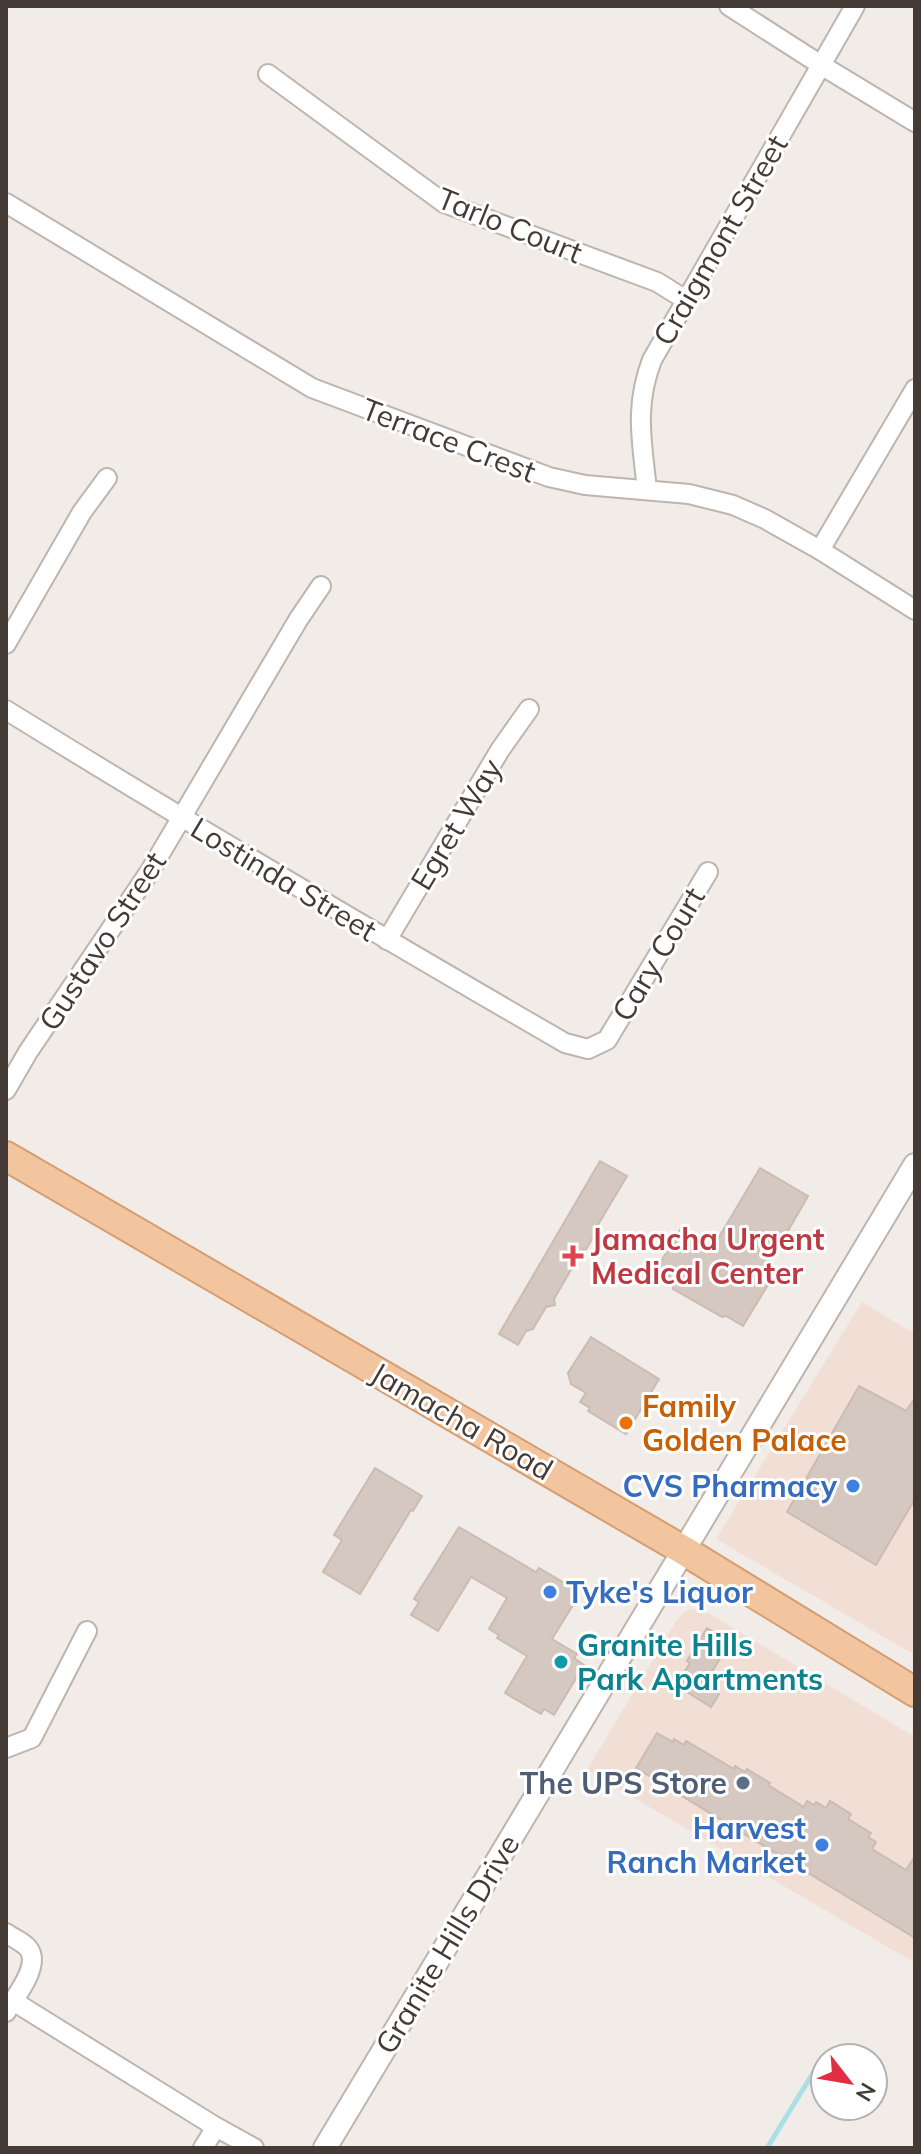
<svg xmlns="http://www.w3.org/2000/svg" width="921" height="2154" font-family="Mulish,sans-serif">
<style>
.commercial{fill:#f1ded4}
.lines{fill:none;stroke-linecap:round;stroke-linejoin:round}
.stream{stroke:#aadfe8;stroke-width:5}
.building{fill:#d5c8c1;stroke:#ccbbb2;stroke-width:2}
.minor-casing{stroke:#bfb4ae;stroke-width:22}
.tertiary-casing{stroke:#bfb4ae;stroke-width:26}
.primary-casing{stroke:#d69d71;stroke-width:32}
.minor{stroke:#fff;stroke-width:18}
.tertiary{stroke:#fff;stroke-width:22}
.primary{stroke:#f3c59f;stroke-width:28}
.health-dot{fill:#e0444e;stroke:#fff;stroke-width:3}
.food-dot{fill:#e8710a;stroke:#fff;stroke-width:3}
.shop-dot{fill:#3f7fe0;stroke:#fff;stroke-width:3}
.culture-dot{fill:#0f9aa8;stroke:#fff;stroke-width:3}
.service-dot{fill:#5c6f8a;stroke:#fff;stroke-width:3}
.labels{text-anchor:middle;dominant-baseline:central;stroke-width:6;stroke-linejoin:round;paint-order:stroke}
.street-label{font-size:30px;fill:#443b37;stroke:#fff}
.health-label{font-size:30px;font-weight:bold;fill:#be3a42;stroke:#fff;text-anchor:start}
.food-label{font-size:30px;font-weight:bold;fill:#c56008;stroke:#fff;text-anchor:start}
.shop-label{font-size:30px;font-weight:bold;fill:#366cbe;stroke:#fff;text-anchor:end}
.culture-label{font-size:30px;font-weight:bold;fill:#0d838f;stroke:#fff;text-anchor:start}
.service-label{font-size:30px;font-weight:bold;fill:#4e5e75;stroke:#fff;text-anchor:end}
</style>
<rect width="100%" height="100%" fill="#f1ece7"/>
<g class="commercial">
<polygon points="862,1302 915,1334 915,1655 716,1539"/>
<polygon points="692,1609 708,1613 915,1737 915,1963 587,1770 675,1623 684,1612"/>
</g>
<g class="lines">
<polyline class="stream" points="767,2148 813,2073 825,2059"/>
</g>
<g class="building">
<polygon points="600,1161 627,1176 596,1228 598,1229 585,1251 583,1249 554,1299 555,1305 546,1307 533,1329 526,1331 518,1345 499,1334"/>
<polygon points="760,1168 808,1196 761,1278 769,1283 743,1326 726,1316 722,1317 673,1289 673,1284 654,1273 680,1230 712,1249"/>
<polygon points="591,1337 659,1379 626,1434 588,1411 590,1408 580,1402 586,1393 571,1384 568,1373"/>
<polygon points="859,1386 906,1411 915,1398 915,1499 876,1565 787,1512"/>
<polygon points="375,1468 422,1496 413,1511 411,1510 360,1594 323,1572 342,1540 334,1535"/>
<polygon points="459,1527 536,1572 539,1568 576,1590 578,1597 552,1639 577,1654 574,1658 584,1665 554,1715 544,1709 541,1714 505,1693 527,1656 497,1638 499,1635 489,1629 507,1598 471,1577 438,1631 411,1615 419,1602 414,1599"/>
<polygon points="707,1628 730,1642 704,1685 719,1694 711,1707 676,1685 690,1663 687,1661"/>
<polygon points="657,1733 673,1742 674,1739 684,1745 686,1741 734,1769 735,1766 745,1772 747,1769 770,1783 768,1785 804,1807 807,1801 814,1805 816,1802 826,1808 830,1801 851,1814 848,1819 871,1833 868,1837 876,1842 872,1849 906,1870 915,1856 915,1938 636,1768"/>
</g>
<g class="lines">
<defs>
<g id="minor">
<polyline points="729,6 821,65 915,122"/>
<polyline points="268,74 444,203 657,282 686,300"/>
<polyline points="6,203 312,388 549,477 585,485 689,494 733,505 765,519 820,550 915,610"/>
<path d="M647,490C642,441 634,407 652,360L855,6"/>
<polyline points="820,550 915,389"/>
<polyline points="6,644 82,512 107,478"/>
<path d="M6,710C190,824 377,934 565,1043L588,1049L607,1040L708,872"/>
<polyline points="387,940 500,750 529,709"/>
<polyline points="6,1090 28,1052 150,871 298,620 321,586"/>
<polyline points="6,1748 32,1738 87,1631"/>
<path d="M6,1933C13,1938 23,1942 28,1948C42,1965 15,1997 6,2012"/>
<polyline points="13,2001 216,2127 254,2148"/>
<polyline points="203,2148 216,2127"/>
</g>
<polyline id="tertiary" points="325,2148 915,1165"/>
<polyline id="primary" points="6,1156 683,1550 915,1692"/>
</defs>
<use href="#minor" class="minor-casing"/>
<use href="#tertiary" class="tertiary-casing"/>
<use href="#primary" class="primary-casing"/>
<use href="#minor" class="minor"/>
<use href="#tertiary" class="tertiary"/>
<use href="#primary" class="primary"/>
</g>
<path class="health-dot" d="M569 1244h8v8h8v8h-8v8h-8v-8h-8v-8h8z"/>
<circle class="food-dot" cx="626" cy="1423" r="8"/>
<g class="shop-dot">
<circle cx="853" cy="1486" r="8"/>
<circle cx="550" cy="1592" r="8"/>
<circle cx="822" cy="1845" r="8"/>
</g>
<circle class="culture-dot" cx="561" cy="1662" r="8"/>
<circle class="service-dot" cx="743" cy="1783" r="8"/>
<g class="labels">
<g class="street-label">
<text transform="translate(510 225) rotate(22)">Tarlo Court</text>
<text transform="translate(720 240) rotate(-60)">Craigmont Street</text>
<text transform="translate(449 440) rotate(21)">Terrace Crest</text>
<text transform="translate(456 824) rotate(-59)">Egret Way</text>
<text transform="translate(284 879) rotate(31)">Lostinda Street</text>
<text transform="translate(102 941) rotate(-57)">Gustavo Street</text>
<text transform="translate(658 954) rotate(-59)">Cary Court</text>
<text transform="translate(462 1421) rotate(30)">Jamacha Road</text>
<text transform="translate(447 1944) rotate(-59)">Granite Hills Drive</text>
</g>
<g class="health-label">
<text x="591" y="1239">Jamacha Urgent<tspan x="591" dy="34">Medical Center</tspan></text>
</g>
<g class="food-label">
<text x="642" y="1406">Family<tspan x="642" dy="34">Golden Palace</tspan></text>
</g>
<g class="shop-label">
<text x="837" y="1486">CVS Pharmacy</text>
<text x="566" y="1592" text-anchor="start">Tyke's Liquor</text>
<text x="806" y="1828">Harvest<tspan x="806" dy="34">Ranch Market</tspan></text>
</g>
<g class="culture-label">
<text x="577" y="1645">Granite Hills<tspan x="577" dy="34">Park Apartments</tspan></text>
</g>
<g class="service-label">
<text x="727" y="1783">The UPS Store</text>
</g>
</g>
<rect width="921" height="2154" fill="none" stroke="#443b37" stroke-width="16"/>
<g transform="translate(849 2082) rotate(121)"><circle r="38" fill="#ffffff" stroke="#b4b1af" stroke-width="2"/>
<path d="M0-6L14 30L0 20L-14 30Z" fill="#e22e42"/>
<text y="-12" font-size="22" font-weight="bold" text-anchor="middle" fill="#443b37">N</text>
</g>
</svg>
